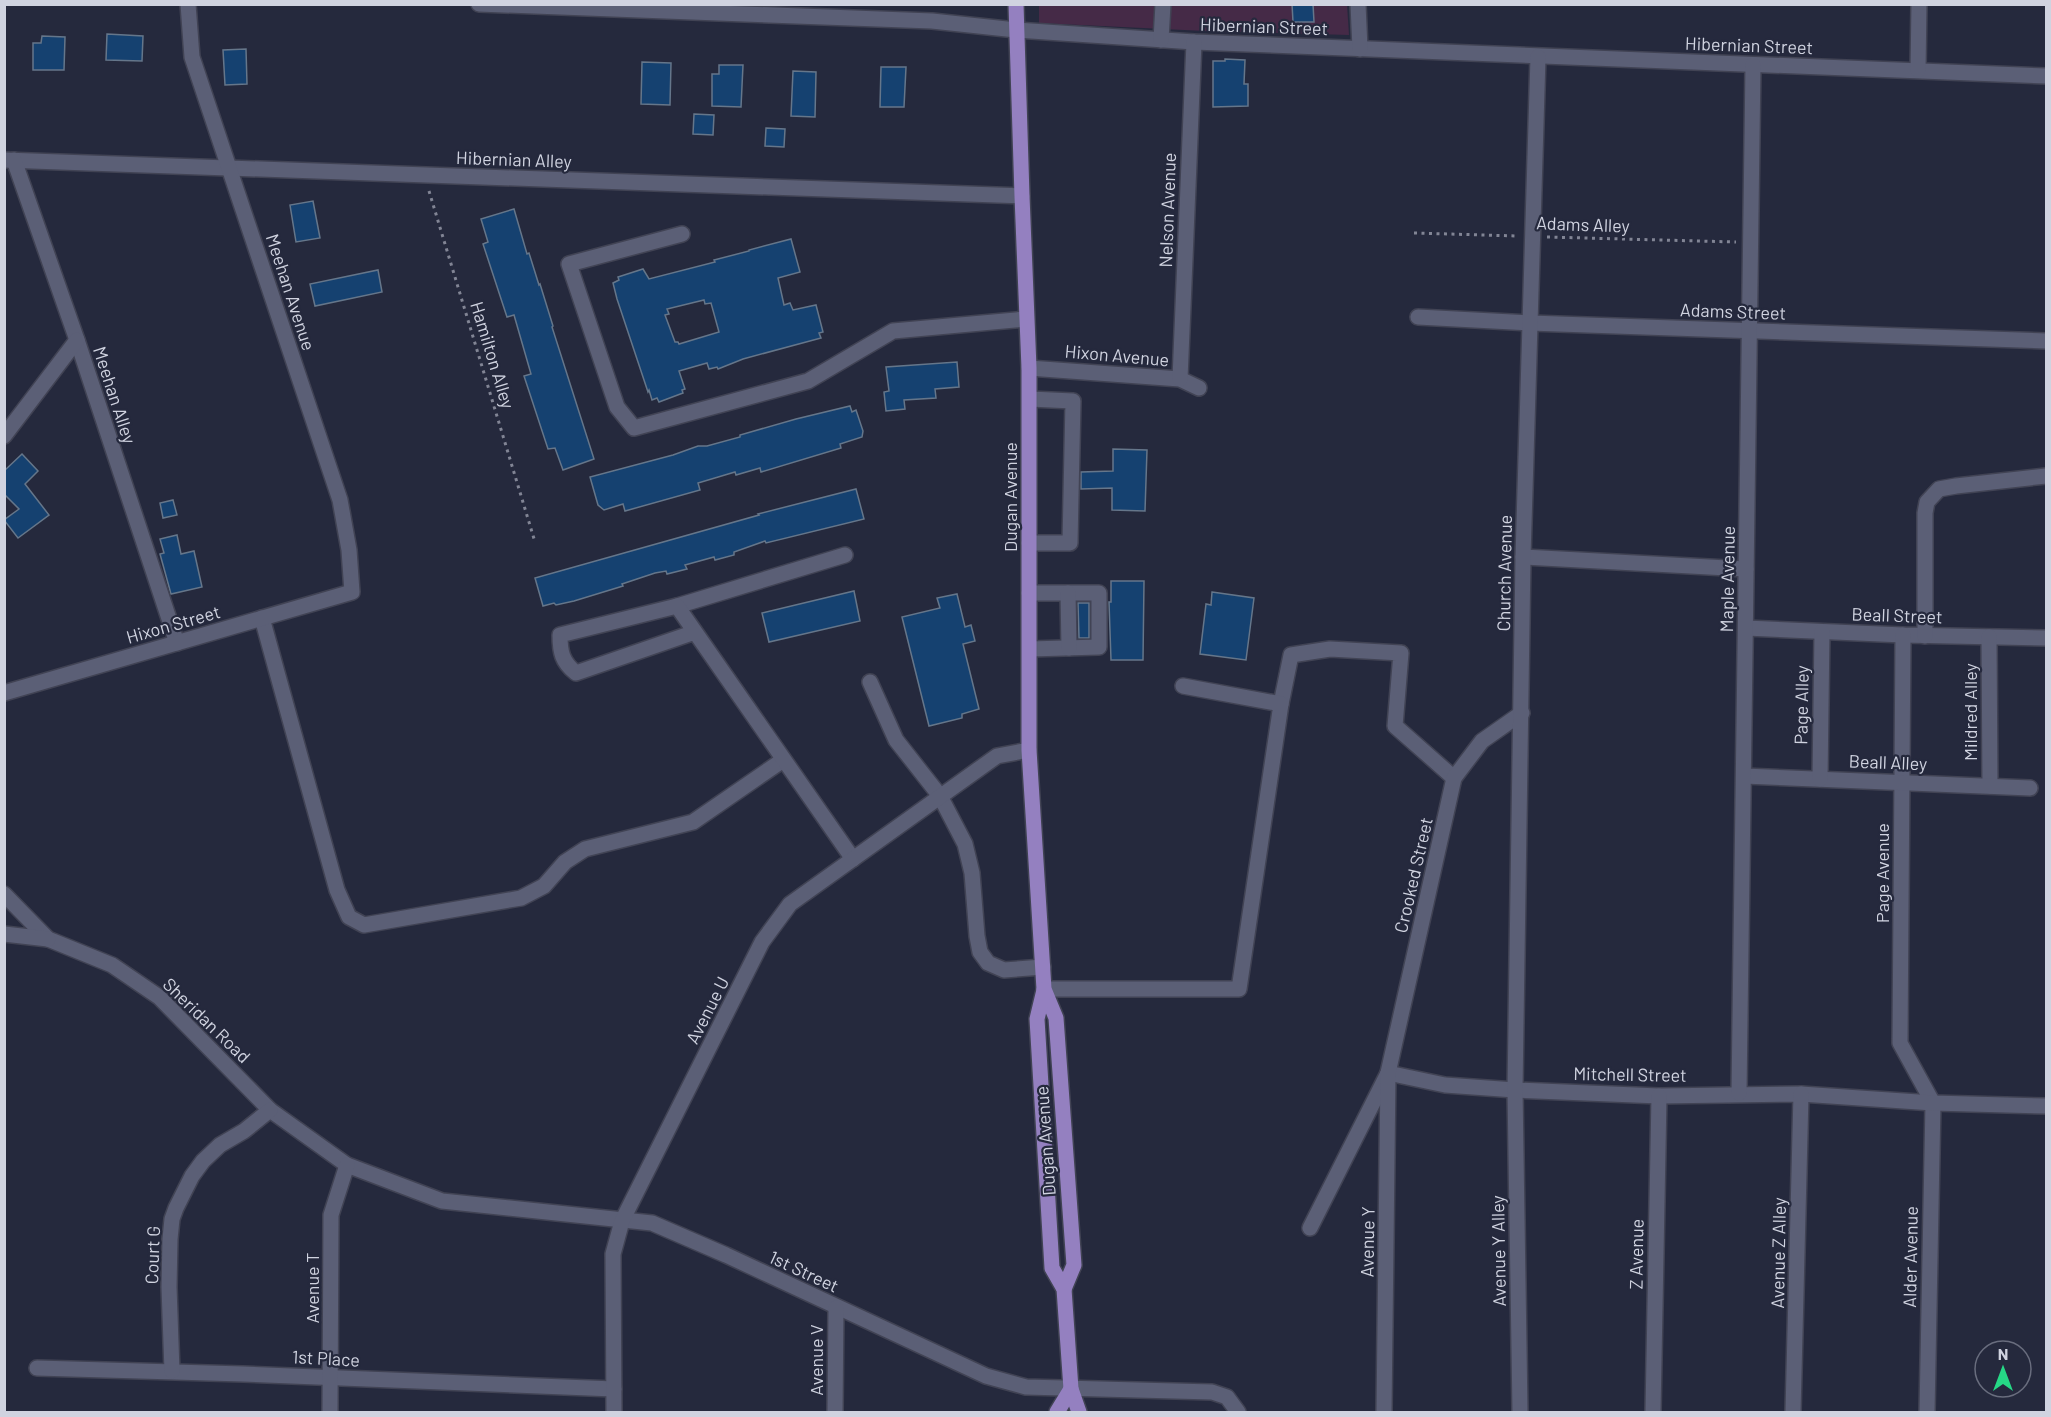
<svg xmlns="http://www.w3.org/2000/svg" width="2051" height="1417" font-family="Barlow,sans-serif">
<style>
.green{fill:#452a47}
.building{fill:#154170;stroke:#65768a;stroke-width:1.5;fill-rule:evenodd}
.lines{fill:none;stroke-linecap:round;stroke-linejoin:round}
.minor-casing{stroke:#414354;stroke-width:18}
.major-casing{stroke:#414354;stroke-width:18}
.path{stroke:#828595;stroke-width:3;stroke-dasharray:3 4.5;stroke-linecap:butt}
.minor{stroke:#5b5f76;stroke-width:15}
.major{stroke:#9480c0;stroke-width:15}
.labels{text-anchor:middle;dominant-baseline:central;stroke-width:4.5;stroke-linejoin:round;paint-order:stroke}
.street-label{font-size:18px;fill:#d0d3e0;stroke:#25293d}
</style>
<rect width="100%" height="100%" fill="#25293d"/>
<polygon class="green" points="1347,4 1349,35 1205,31 1039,23 1039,5"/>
<g class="building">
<polygon points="1292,4 1313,4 1314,22 1293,22"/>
<polygon points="107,34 143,36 142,61 106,60"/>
<polygon points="42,36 65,37 64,70 33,70 33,43 41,43"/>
<polygon points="246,49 247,84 225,85 223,50"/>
<polygon points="1225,59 1245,60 1244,84 1248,84 1248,106 1213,107 1213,61 1225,61"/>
<polygon points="642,62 671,63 670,105 641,104"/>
<polygon points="719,65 743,65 741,107 712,106 712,74 719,74"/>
<polygon points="881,67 906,67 904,107 880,107"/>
<polygon points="793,71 816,72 815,117 791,116"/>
<polygon points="694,114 714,115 713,135 693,134"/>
<polygon points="766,128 785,129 784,147 765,146"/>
<polygon points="313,201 320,238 296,242 290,205"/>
<polygon points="514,209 527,254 529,253 539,285 540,284 553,326 552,327 594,459 563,470 555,448 548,449 524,376 531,374 514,315 507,317 483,244 488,242 481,219"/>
<path d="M791,239L800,272L778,278L784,305L790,303L793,310L816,305L823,332L819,333L821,338L743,359L718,369L717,367L709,369L707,363L679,371L685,389L682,390L683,393L659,402L657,398L652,400L649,390L648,392L617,299L613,283L619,280L618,277L643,269L649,279L715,262L714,260L749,251V250ZM704,300L705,304L711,303L719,332L679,344L678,342H675L665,315L669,314L667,309Z"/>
<polygon points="378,270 382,292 315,306 310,284"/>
<polygon points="957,362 959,387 935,389 936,398 904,400 905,409 886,411 884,392 889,391 886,367"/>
<polygon points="850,406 852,412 856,410 863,431 862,437 840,444 841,448 761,472 760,468 736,475 735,472 698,483 700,490 625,511 623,504 604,510 598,505 590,477 673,455 698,446 707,446 740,437 740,435 796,419"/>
<polygon points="1113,449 1147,450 1145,511 1112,510 1112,488 1081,489 1081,472 1113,471"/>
<polygon points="22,454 38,471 25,484 49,515 18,538 4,520 19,509 4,494 4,471"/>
<polygon points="856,489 864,519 766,543 765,541 734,552 734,555 715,560 714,557 685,565 687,569 667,574 666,571 655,573 622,584 623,586 574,601 556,605 554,603 543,606 535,578 759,515 758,514"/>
<polygon points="173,500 177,515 163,518 160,503"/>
<polygon points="177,535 181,554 194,551 202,587 171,594 160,554 164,553 160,539"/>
<polygon points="1111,581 1144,581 1143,660 1111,660 1109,602 1111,602"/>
<polygon points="854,591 860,621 769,642 762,613"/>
<polygon points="1212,592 1254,598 1246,660 1200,654 1206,604 1211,605"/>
<polygon points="957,594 965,627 971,625 975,641 963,644 979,709 962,714 962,718 929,726 902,617 940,608 937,598"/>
<polygon points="1078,603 1089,603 1089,638 1079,638"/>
</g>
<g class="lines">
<defs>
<g id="minor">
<polyline points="479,4 932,21 1016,30 1194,42 2046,76"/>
<polyline points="1358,4 1360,49"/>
<polyline points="1161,40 1163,4"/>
<polyline points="1918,70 1919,4"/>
<polyline points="4,160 1022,196"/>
<polyline points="14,160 77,340 177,643"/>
<polyline points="682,234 569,264 617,407 634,428 808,381 893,331 1026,319"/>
<polyline points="1418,317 1530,323 2046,341"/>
<polyline points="1029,368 1180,379 1199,388"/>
<polyline points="1180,379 1194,42"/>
<polyline points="4,436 77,340"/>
<polyline points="1029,543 1070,543 1073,401 1030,399"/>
<polyline points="1523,557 1746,569"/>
<polyline points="1029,593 1099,593 1099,647 1030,649"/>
<polyline points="1068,593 1069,648"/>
<polyline points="677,606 845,555"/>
<polyline points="262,618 337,890 349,917 364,925 521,898 544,886 565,862 585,849 693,822 783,760"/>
<polyline points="1746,628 1903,635 2046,638"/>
<path d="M695,632L576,673C562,662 560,652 560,635L677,606L853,859"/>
<polyline points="1903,635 1900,1043 1933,1103 1927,1412"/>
<polyline points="1925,636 1925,513 1927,502 1939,489 1956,486 2046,476"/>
<polyline points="1989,637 1990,786"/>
<polyline points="870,682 896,740 940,796 965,844 972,873 977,936 980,952 988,963 1004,970 1043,967"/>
<polyline points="4,693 352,592 349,550 340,500 192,57 188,4"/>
<polyline points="1281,704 1291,655 1330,649 1401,653 1395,726 1454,778"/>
<polyline points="1744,776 2030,788"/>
<polyline points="1820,779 1822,632"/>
<polyline points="4,894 48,939 112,965 159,997 270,1110 347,1165 442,1201 652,1223 726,1255 986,1376 1026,1387 1212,1392 1227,1397 1238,1412"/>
<polyline points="4,934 48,939"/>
<polyline points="1044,989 1239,989 1281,704 1183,686"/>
<polyline points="1388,1073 1445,1085 1515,1090 1659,1096 1801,1094 1933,1103 2046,1106"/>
<polyline points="1739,1093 1753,65"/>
<polyline points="1310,1228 1387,1075"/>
<polyline points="37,1368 243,1374 614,1389"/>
<polyline points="172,1371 169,1287 170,1239 172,1219 176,1208 192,1176 203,1161 220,1145 244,1131 270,1110"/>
<polyline points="330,1412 331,1215 347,1165"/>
<polyline points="614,1412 613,1254 622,1221 762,942 790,904 997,756 1029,750"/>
<polyline points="835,1412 836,1308"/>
<polyline points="1384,1412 1388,1073 1454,778 1482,741 1522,713"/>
<polyline points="1520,1412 1515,1090 1523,557 1538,57"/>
<polyline points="1653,1412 1659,1096"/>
<polyline points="1793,1412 1801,1094"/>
</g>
<g id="major">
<polyline points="1016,4 1022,196 1029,368 1029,750 1044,989 1056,1018 1074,1265 1064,1289"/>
<polyline points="1044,990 1037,1019 1052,1268 1064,1289 1071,1389 1079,1412"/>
<polyline points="1057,1412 1071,1389"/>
</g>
</defs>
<use href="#minor" class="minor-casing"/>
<use href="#major" class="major-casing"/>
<g class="path">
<polyline points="429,191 535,542"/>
<polyline points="1414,233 1517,236"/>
<polyline points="1547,237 1736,242"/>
</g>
<use href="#minor" class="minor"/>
<use href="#major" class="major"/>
</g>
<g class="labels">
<g class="street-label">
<text transform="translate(1264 26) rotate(2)">Hibernian Street</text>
<text transform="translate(1749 45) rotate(2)">Hibernian Street</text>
<text transform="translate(514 159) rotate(2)">Hibernian Alley</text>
<text transform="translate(1167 210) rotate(-88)">Nelson Avenue</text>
<text transform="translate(1583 224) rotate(2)">Adams Alley</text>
<text transform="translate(291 292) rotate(72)">Meehan Avenue</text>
<text transform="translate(1733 311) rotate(2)">Adams Street</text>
<text transform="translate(493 355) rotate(73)">Hamilton Alley</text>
<text transform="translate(1117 355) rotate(5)">Hixon Avenue</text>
<text transform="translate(115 395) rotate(72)">Meehan Alley</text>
<text transform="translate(1010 497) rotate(-90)">Dugan Avenue</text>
<text transform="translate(1504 573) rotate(-89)">Church Avenue</text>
<text transform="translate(1727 579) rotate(-89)">Maple Avenue</text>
<text transform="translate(1897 615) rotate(2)">Beall Street</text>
<text transform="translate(173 624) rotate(-16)">Hixon Street</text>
<text transform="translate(1801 705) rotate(-89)">Page Alley</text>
<text transform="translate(1970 712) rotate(-90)">Mildred Alley</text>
<text transform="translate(1888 762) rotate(2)">Beall Alley</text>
<text transform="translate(1882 873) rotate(-90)">Page Avenue</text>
<text transform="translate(1413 875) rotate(-77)">Crooked Street</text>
<text transform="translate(707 1010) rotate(-63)">Avenue U</text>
<text transform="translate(207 1020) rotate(44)">Sheridan Road</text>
<text transform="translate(1630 1074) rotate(1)">Mitchell Street</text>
<text transform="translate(1045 1141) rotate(-94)">Dugan Avenue</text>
<text transform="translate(1367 1242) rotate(-89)">Avenue Y</text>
<text transform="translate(1498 1251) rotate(-91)">Avenue Y Alley</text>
<text transform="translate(1778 1253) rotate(-89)">Avenue Z Alley</text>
<text transform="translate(1636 1254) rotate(-89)">Z Avenue</text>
<text transform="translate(152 1255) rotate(-88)">Court G</text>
<text transform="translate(1910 1257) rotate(-89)">Alder Avenue</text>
<text transform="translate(804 1271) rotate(25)">1st Street</text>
<text transform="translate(312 1288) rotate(-90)">Avenue T</text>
<text transform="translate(326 1358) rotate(3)">1st Place</text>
<text transform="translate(816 1360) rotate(-90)">Avenue V</text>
</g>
</g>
<rect width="2051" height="1417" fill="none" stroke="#d0d3e0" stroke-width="12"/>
<g transform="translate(2003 1369)"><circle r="28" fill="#25293d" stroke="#696d7e" stroke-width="1.5"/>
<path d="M0-4.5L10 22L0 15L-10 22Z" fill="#26d886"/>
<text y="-9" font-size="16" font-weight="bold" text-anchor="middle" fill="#d0d3e0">N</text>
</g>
</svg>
